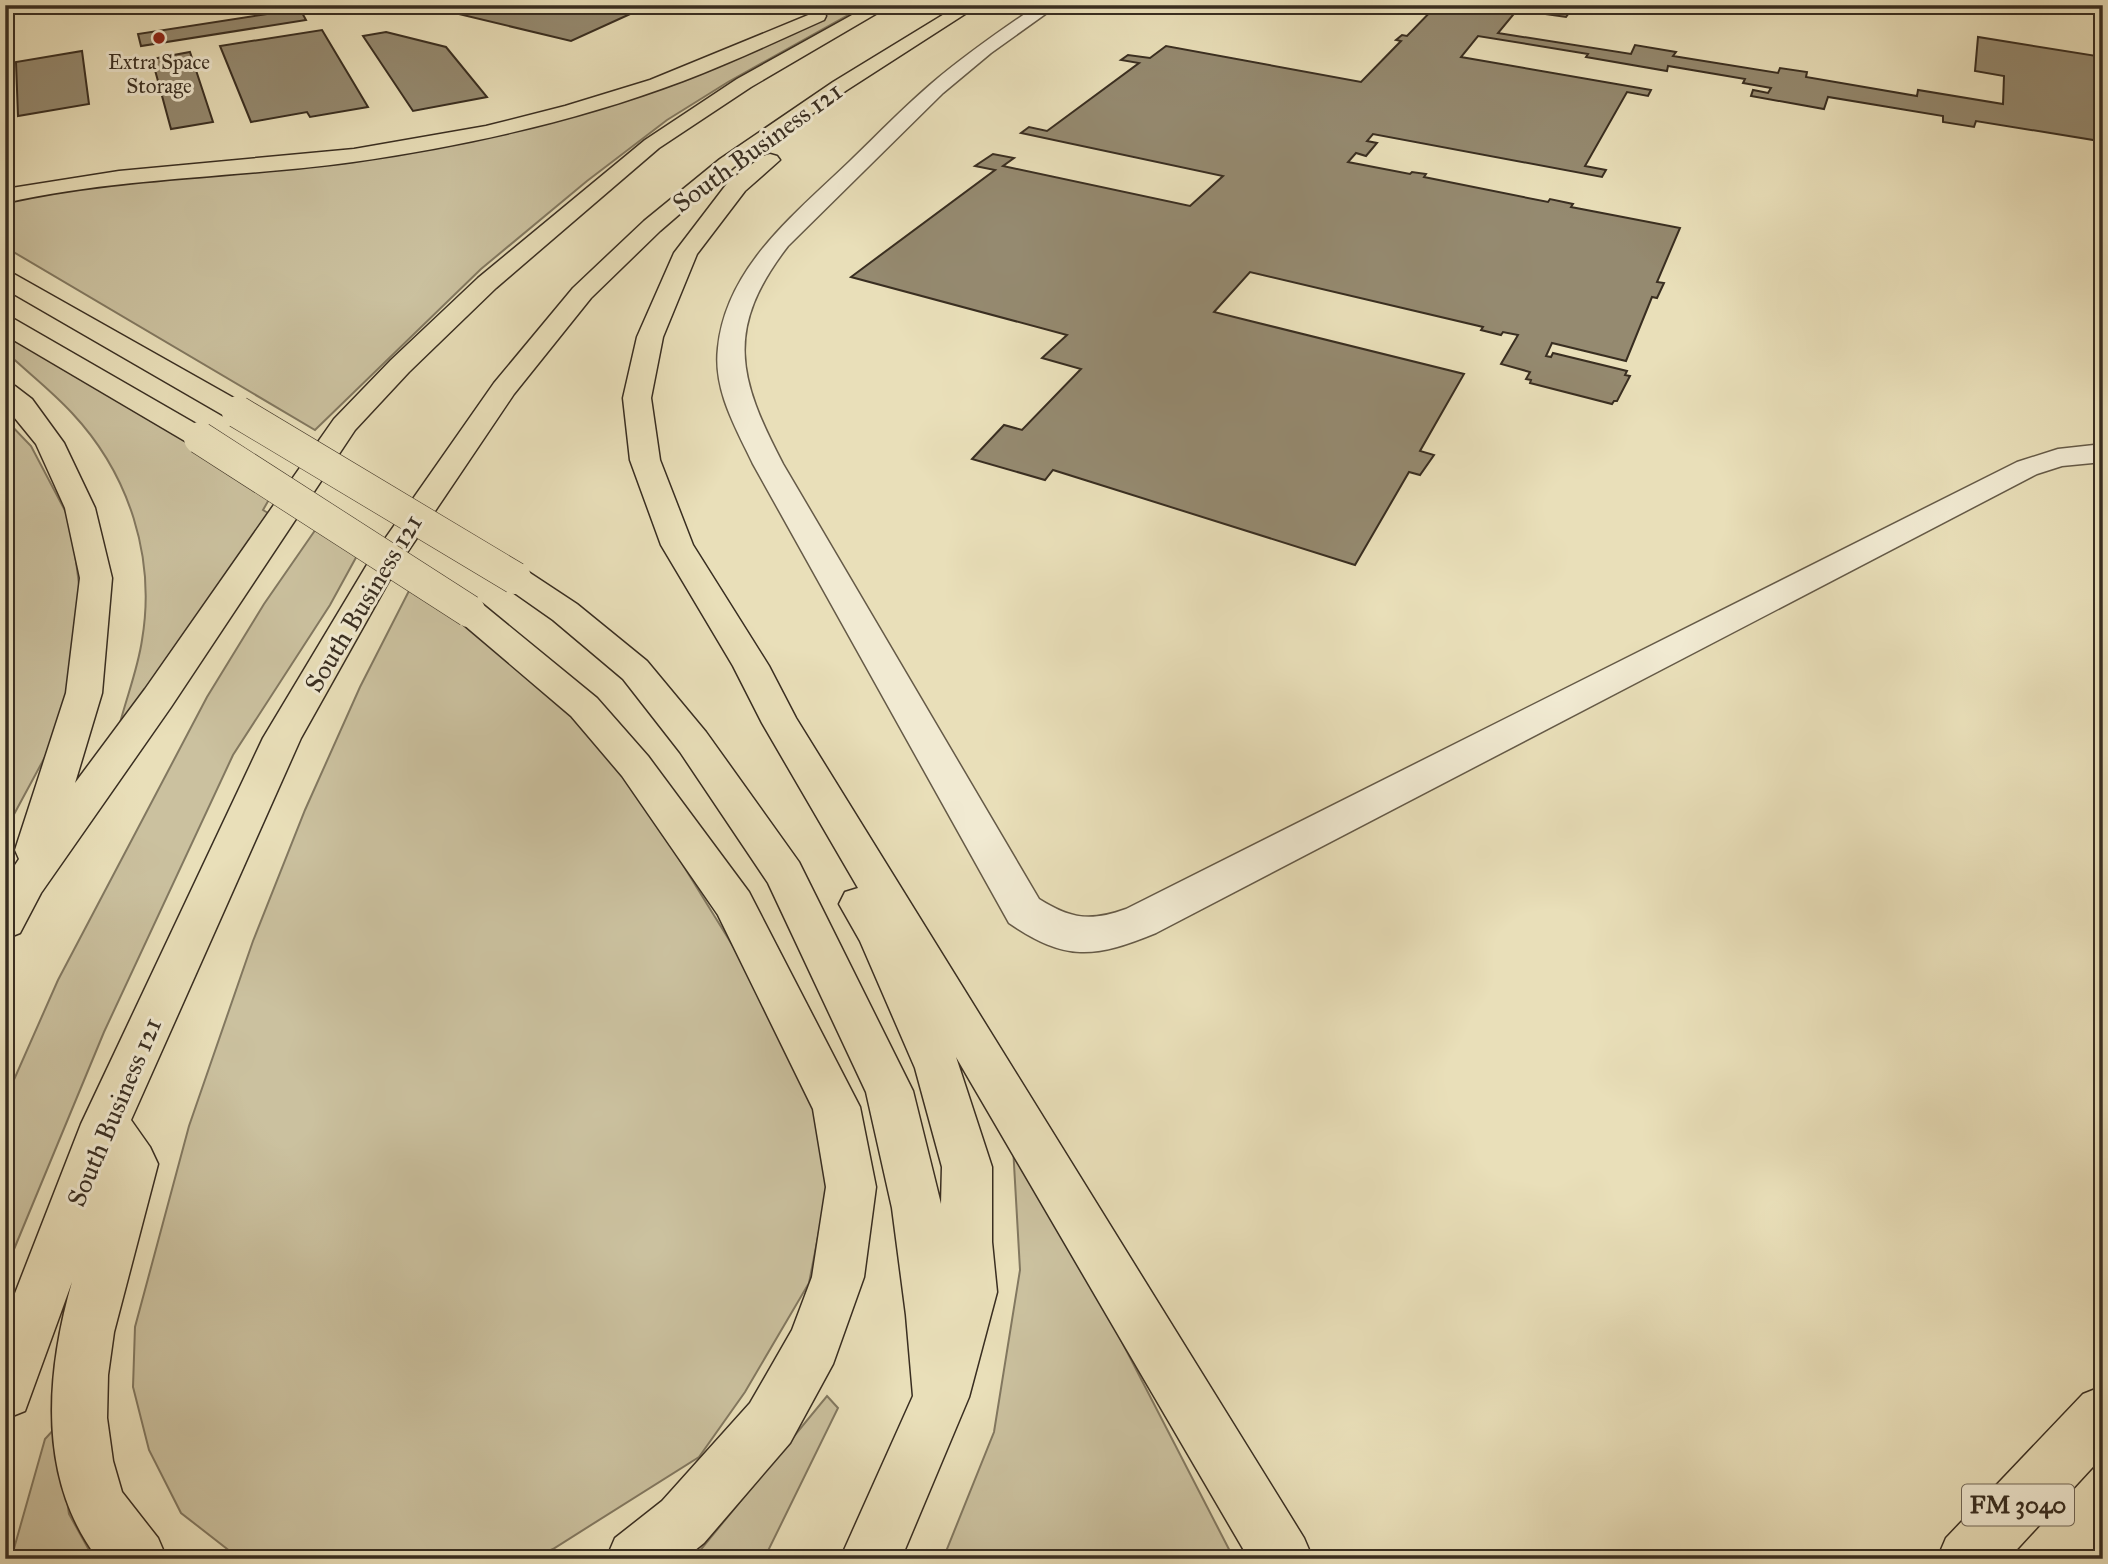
<svg xmlns="http://www.w3.org/2000/svg" width="2108" height="1564" font-family="'IM FELL Great Primer',serif">
<style>
.green{fill:#cbc19f;stroke:#827860;stroke-width:2}
.building{fill:#958a70;stroke:#392e21;stroke-width:2}
.lines{fill:none;stroke-linecap:round;stroke-linejoin:round}
.minor-casing{stroke:#655a47;stroke-width:3}
.major-casing{stroke:#392e21;stroke-width:3}
.minor{fill:#f1ead2;fill-rule:evenodd}
.major{fill:#e9dfb9;fill-rule:evenodd}
.major-bridge-casing{stroke:#392e21;stroke-width:33;stroke-linecap:butt}
.major-bridge{stroke:#e9dfb9;stroke-width:32}
.poi-dot{fill:#8f2418;stroke:#f1ead2;stroke-width:2.5}
.labels{text-anchor:middle;dominant-baseline:central;stroke-width:6;stroke-linejoin:round;paint-order:stroke}
.far-poi-label{font-size:21px;fill:#392e21;stroke:#f1ead2}
.shield{fill:#f1ead2;stroke:#706656;stroke-width:2}
.shield-label{font-size:24px;font-weight:bold;fill:#392e21}
.street-label{font-size:26px;fill:#392e21;stroke:#f1ead2}
</style>
<rect width="100%" height="100%" fill="#e9dfb9"/>
<filter id="stains"><feTurbulence type="fractalNoise" baseFrequency=".00286" numOctaves="4"/><feColorMatrix values="0 0 0 0 .2 0 0 0 0 .09 0 0 0 0 .02 0 0 0 .5 -.17"/></filter>
<radialGradient id="worn" r=".72"><stop offset=".6" stop-color="#630" stop-opacity="0"/><stop offset="1" stop-color="#630" stop-opacity=".3"/></radialGradient>
<g class="green">
<polygon points="847,5 866,5 728,82 667,120 587,181 481,269 315,430 5,247 5,203 35,194 495,132 760,44"/>
<path d="M5,329L262,488L271,496L263,510L268,513L126,722L120,723C127,696 138,668 142,640C156,557 129,474 72,413C52,391 27,372 5,351Z"/>
<polygon points="5,419 31,446 71,522 81,600 68,692 46,755 5,831"/>
<polygon points="318,526 359,552 330,605 233,755 104,1032 5,1271 5,1100 58,980 207,697 264,604"/>
<polygon points="414,581 569,700 641,797 799,1053 831,1170 809,1283 745,1392 699,1457 553,1549 530,1559 240,1559 181,1513 149,1450 133,1387 135,1327 189,1126 253,941 305,810 360,687"/>
<polygon points="1012,1129 1234,1559 943,1559 994,1432 1020,1270"/>
<polygon points="827,1396 838,1408 764,1559 693,1559"/>
<polygon points="56,1427 69,1514 94,1559 11,1559 45,1439"/>
</g>
<g class="building">
<polygon points="454,5 650,5 571,41 442,10"/>
<polygon points="1437,5 1575,5 1566,17 1517,10 1498,33 1631,54 1635,45 1676,52 1673,56 1778,73 1780,68 1807,72 1806,77 1917,96 1918,90 2003,104 2004,76 1975,71 1978,37 2103,57 2103,155 2099,141 1976,121 1974,127 1943,122 1943,116 1828,97 1824,109 1751,96 1753,90 1768,93 1771,88 1743,83 1745,79 1668,66 1667,71 1586,57 1588,54 1478,36 1461,57 1651,90 1648,96 1627,92 1585,166 1606,170 1602,177 1373,134 1367,141 1377,143 1366,156 1356,153 1348,162 1410,174 1412,172 1426,174 1424,177 1548,202 1550,199 1573,204 1571,207 1680,228 1657,282 1664,283 1657,298 1652,297 1626,361 1552,343 1546,356 1551,357 1553,353 1627,371 1625,375 1630,376 1617,401 1614,401 1612,404 1530,383 1531,380 1526,379 1530,372 1501,364 1518,335 1503,332 1501,335 1481,330 1483,327 1250,272 1214,312 1464,374 1420,451 1434,455 1420,475 1409,472 1355,565 1053,470 1045,480 972,459 1004,425 1022,430 1081,369 1042,358 1067,335 851,277 995,170 975,166 993,154 1014,158 1003,166 1190,206 1223,176 1021,133 1029,127 1047,131 1139,63 1121,60 1128,55 1150,58 1166,46 1361,82 1401,41 1396,40 1402,35 1407,36"/>
<polygon points="300,9 306,20 141,46 138,34"/>
<polygon points="322,30 368,107 310,117 307,112 251,122 220,46"/>
<polygon points="386,32 446,47 487,97 413,111 363,36"/>
<polygon points="82,51 89,104 18,116 16,62"/>
<polygon points="190,52 213,122 171,129 152,59"/>
</g>
<g class="lines">
<defs>
<path id="minor" d="M1038,5H1058L991,53L943,93L788,246C724,329 738,378 783,464L1039,899C1071,919 1090,922 1126,909L2017,462L2058,449L2103,444V462L2062,466L2037,474L1156,933C1095,958 1066,962 1009,923L753,464C736,428 713,390 718,348C726,267 795,214 850,161C877,135 903,108 931,84C965,55 1001,30 1038,5Z"/>
<g id="major">
<polygon points="870,5 891,5 751,87 659,148 496,288 409,372 355,430 171,707 41,893 20,933 5,939 5,880 19,859 15,850 66,693 80,578 65,508 36,444 5,406 5,384 15,386 32,399 64,443 95,508 112,578 102,693 75,783 145,689 334,419 391,360 478,278 645,140 737,79"/>
<path d="M959,5H979L847,90L734,167L660,231L591,298L514,394L394,572L301,738L131,1120L150,1147L158,1164L114,1332L108,1375L107,1418L113,1461L122,1492L158,1538L167,1559H98C37,1479 46,1373 72,1282L25,1411L5,1419V1319L81,1124L263,738L368,563L494,383L573,288L644,221L720,159L833,82Z"/>
<path d="M818,11L824,12L826,16L824,20C777,41 731,63 683,81C577,121 465,146 353,162C237,178 120,177 5,203V189L119,171L354,149L486,126L565,106L650,80Z"/>
<polygon points="770,154 777,156 780,160 745,191 697,254 663,337 651,398 660,460 693,545 769,666 796,718 1304,1538 1313,1559 1249,1559 956,1057 992,1167 992,1242 997,1292 969,1397 901,1559 840,1559 913,1396 906,1315 892,1208 866,1092 768,883 680,752 623,679 553,620 503,585 499,578 503,571 515,567 527,571 577,604 647,661 706,732 799,862 913,1091 941,1204 942,1167 915,1068 860,941 839,904 845,892 858,888 762,723 733,666 661,545 630,460 623,398 637,337 674,253 729,181 763,156"/>
<polygon points="5,272 14,274 248,406 252,412 248,418 238,420 228,418 5,289"/>
<polygon points="5,316 14,319 210,432 214,438 210,444 200,447 190,444 5,335"/>
<polygon points="469,600 481,603 597,698 648,756 749,892 860,1107 876,1187 864,1277 833,1364 790,1443 704,1543 684,1559 606,1559 615,1538 662,1501 750,1403 792,1330 812,1277 826,1187 813,1109 718,915 622,776 571,716 457,619 452,611 457,603"/>
<polygon points="2103,1386 2103,1456 2008,1559 1937,1559 1946,1538 2083,1394"/>
</g>
</defs>
<use href="#minor" class="minor-casing"/>
<use href="#major" class="major-casing"/>
<use href="#minor" class="minor"/>
<use href="#major" class="major"/>
<defs>
<g id="major-bridge">
<polyline points="238,412 515,578"/>
<polyline points="200,438 469,611"/>
</g>
</defs>
<use href="#major-bridge" class="major-bridge-casing"/>
<use href="#major-bridge" class="major-bridge"/>
</g>
<circle class="poi-dot" cx="159" cy="38" r="7"/>
<g class="labels">
<g class="far-poi-label">
<text x="159" y="62">Extra Space<tspan x="159" dy="24">Storage</tspan></text>
</g>
<rect class="shield" x="1962" y="1484.5" width="112" height="41" rx="5"/>
<g class="shield-label">
<text x="2018" y="1505">FM 3040</text>
</g>
<g class="street-label">
<text transform="translate(757 147) rotate(-36)">South Business 121</text>
<text transform="translate(363 603) rotate(-59)">South Business 121</text>
<text transform="translate(114 1112) rotate(-67)">South Business 121</text>
</g>
</g>
<rect width="2108" height="1564" fill="none" stroke="#e9dfb9" stroke-width="28"/>
<rect x="7" y="7" width="2094" height="1550" fill="none" stroke="#392e21" stroke-width="3.5"/>
<rect x="14" y="14" width="2080" height="1536" fill="none" stroke="#392e21" stroke-width="2"/>
<rect width="100%" height="100%" filter="url(#stains)"/>
<rect width="100%" height="100%" fill="url(#worn)"/>
</svg>
